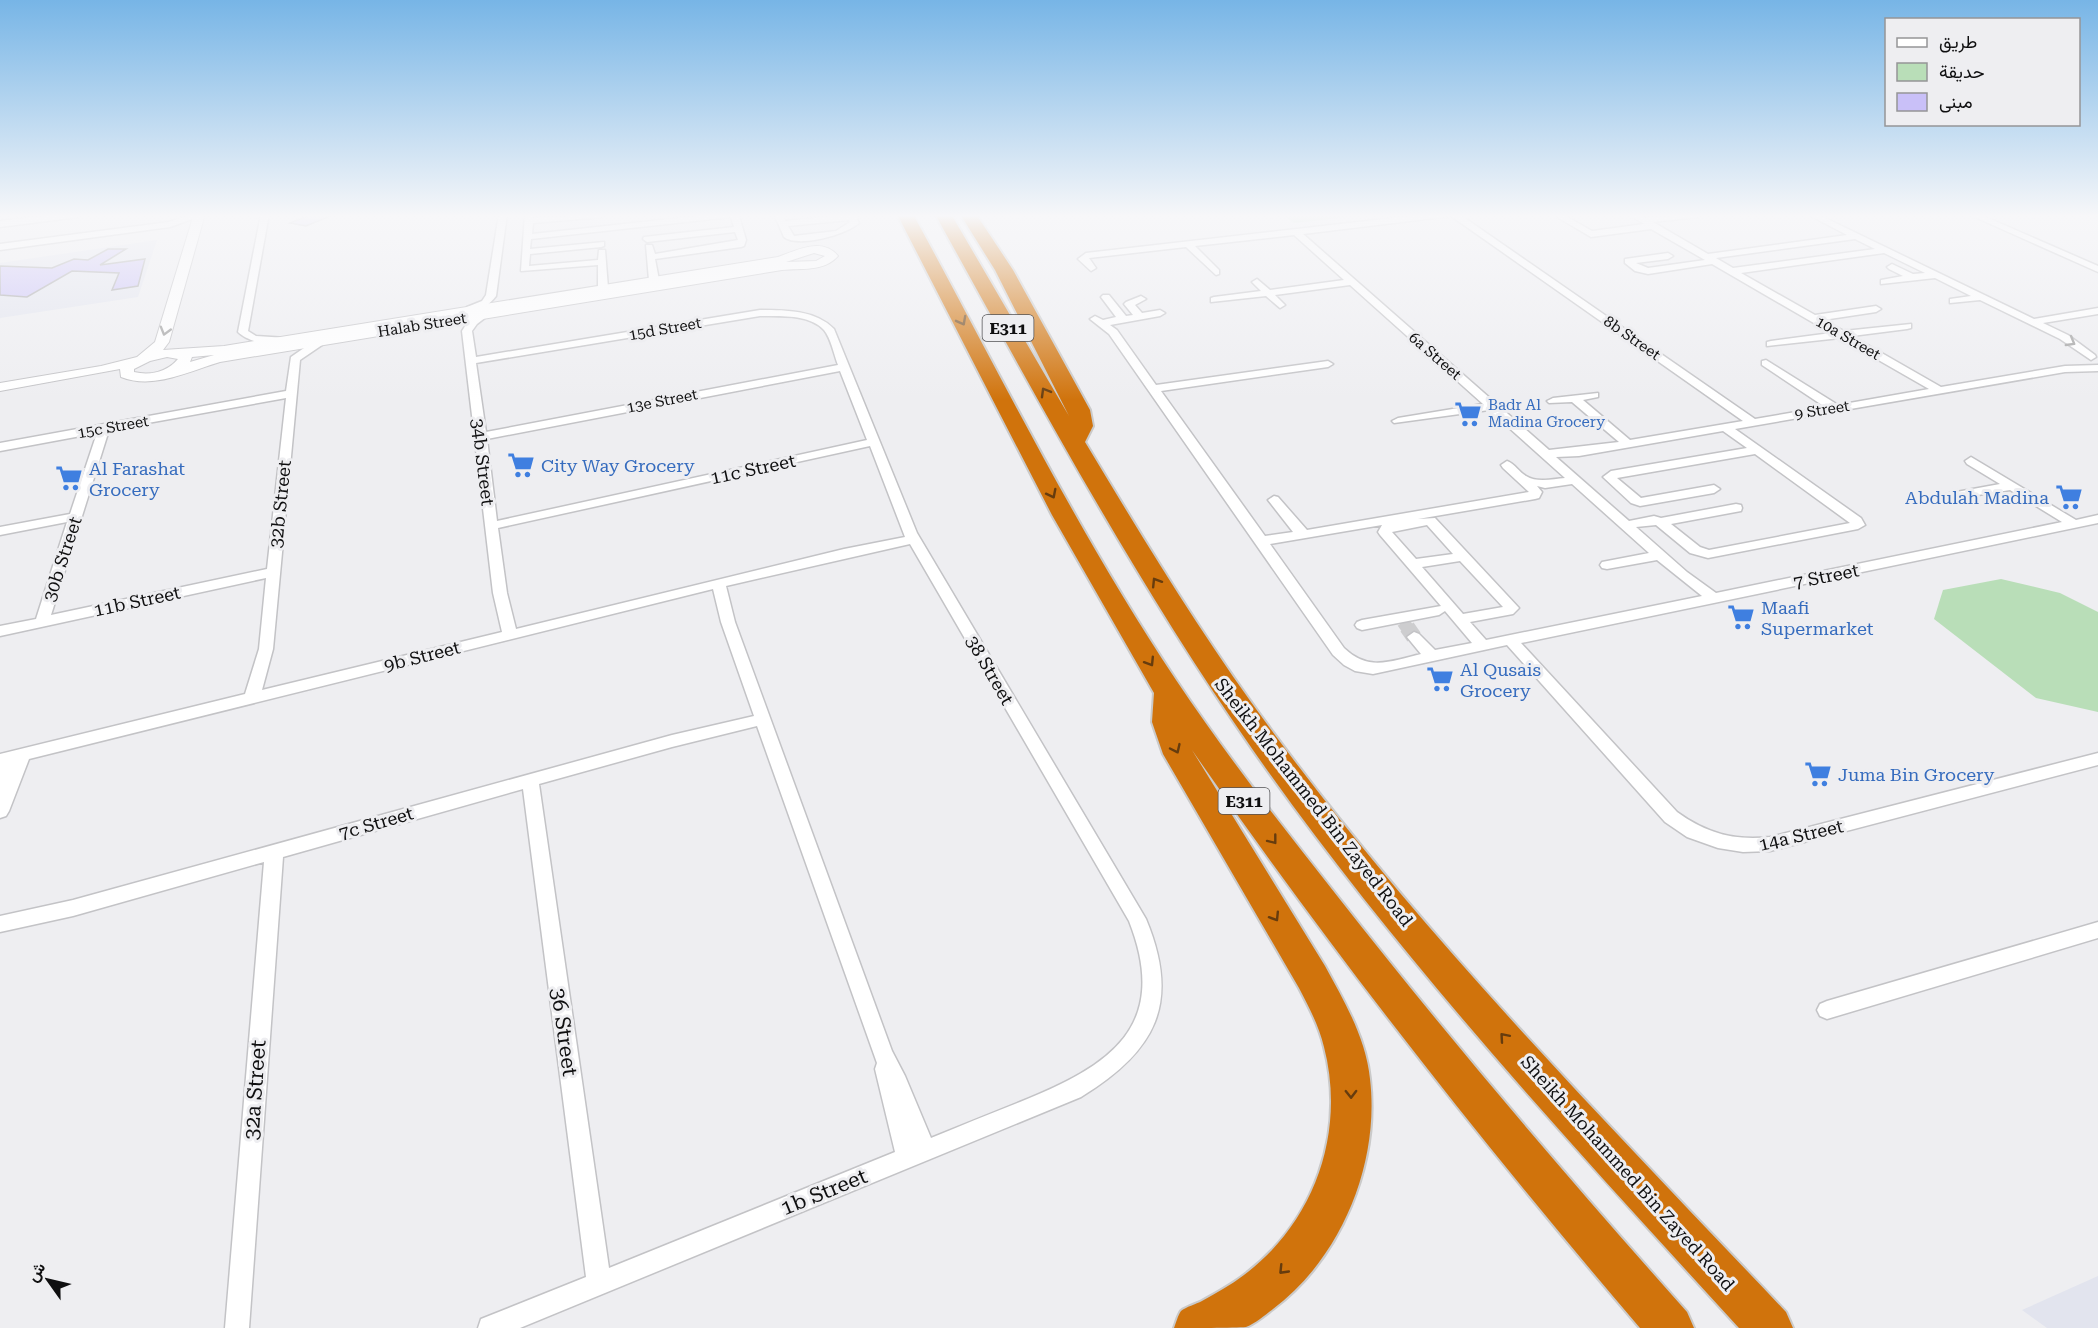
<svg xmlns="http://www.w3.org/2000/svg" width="2098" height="1328" font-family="'Roboto Serif',Vazirmatn,serif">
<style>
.built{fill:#e2e4ee}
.green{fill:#b9deb8}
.building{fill:#c9c0f8;stroke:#a2a2a4;stroke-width:1.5}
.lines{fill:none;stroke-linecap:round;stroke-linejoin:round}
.minor-tunnel-far1{stroke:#cdcdcf;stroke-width:13;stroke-dasharray:13 6;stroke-linecap:butt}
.minor-tunnel{stroke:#cdcdcf;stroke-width:16;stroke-dasharray:16 8;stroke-linecap:butt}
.minor-casing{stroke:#c3c3c6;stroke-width:3}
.tertiary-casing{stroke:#c3c3c6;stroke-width:2}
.motorway-casing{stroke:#cacaca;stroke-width:4}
.minor{fill:#fff;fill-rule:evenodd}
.tertiary{fill:#fff;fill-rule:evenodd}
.motorway{fill:#d0730c;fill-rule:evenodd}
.oneway{stroke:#663c0e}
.oneway2{stroke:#9f9f9f}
.labels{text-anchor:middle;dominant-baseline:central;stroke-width:6;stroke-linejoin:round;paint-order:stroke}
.far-street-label{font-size:15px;fill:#0f0f10;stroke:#eeeef1}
.far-shop-label{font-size:15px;fill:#366cbe;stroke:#eeeef1;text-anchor:start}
.shield{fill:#eeeef1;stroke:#525254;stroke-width:1.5}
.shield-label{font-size:16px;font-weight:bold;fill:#0f0f10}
.street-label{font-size:18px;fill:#0f0f10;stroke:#eeeef1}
.shop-label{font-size:18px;fill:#366cbe;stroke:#eeeef1;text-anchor:start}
.near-street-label{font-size:21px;fill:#0f0f10;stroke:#eeeef1}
</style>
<rect width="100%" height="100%" fill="#eeeef1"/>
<g class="built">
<polygon points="157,240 138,297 0,318 0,263"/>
<polygon points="2098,1276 2098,1328 2047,1328 2022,1310"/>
</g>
<g class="green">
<polygon points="1283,214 1375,214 1294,223"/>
<polygon points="2001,579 2060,593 2098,612 2098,712 2036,698 1934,619 1943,590"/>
</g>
<g class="building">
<polygon points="313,214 335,214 306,226 290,223"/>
<polygon points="108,249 126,249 100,265 145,259 138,286 112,290 119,273 72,271 27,297 0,295 0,266 52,268 74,259 88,260"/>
</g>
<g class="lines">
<polyline class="minor-tunnel-far1" points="1403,622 1408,629"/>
<polyline class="minor-tunnel" points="1407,627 1414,637"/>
<defs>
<g id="minor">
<polygon points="59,214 82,214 78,217 0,227 0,221"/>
<polygon points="194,214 203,215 170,227 0,250 0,244 169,222"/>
<path d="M261,214H269L248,331L256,336L287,338L288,340C276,349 248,342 238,332Z"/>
<path d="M499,214H507L496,296C489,305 479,313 467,311V307L482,301L486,295Z"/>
<polygon points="525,214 533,214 533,218 607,214 603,217 533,223 532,234 716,214 742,214 739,216 746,240 744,246 741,247 655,259 659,280 654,283 649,280 646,245 652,245 655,254 738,240 735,232 647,242 643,239 644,237 734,227 731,217 531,239 530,249 604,242 604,246 601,247 530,254 529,266 598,260 599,250 605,250 608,288 603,291 598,288 598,265 521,271"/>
<path d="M774,214H782L785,221L855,214L859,223C846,235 798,248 784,237ZM849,220L850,222L836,231L794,236L788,226Z"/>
<path d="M1428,214H1459L1755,419L1825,407L1762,365V361L1766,360L1838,405L1929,389L1840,338L1767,346V342L1771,341L1831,333L1712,264L1648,274L1635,271L1625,263V259L1668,253L1673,256L1668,259L1636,263L1648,268L1705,260L1651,229L1591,237L1552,214H1562L1592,231L1644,224L1628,214H1638L1645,218L1702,214L1698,217L1653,222L1708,254L1847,235L1807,214H1817L2034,319L2098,308V314L2043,323L2068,335L2095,355L2096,357L2091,360L2060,339L1980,300L1950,303V299L1971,296L1935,278L1881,284V280L1903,276L1889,269L1887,267L1892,264L1913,274L1925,273L1884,253L1741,273L1815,315L1876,306L1881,309L1876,312L1823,320L1844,331L1911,324V328L1907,329L1852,336L1941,387L2065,366L2098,365V371L2065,372L1735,429L1861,518L1865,525L1858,529L1708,558L1690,553L1656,525L1636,527L1687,572L1716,593L2062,522L2010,490L1940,501L1938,498L1940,495L2000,484L1967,464L1965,461L1971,457L2076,520L2098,515V523L1521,643L1677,812C1706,833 1734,841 1770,837L2098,753V765L1770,851L1743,852L1718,848L1687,837L1665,822L1507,645L1373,674L1355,671L1344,665L1333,655L1109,334L1090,319L1095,316L1103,320L1116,317L1101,297L1103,295H1109L1126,316L1133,315L1124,304L1126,302L1141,296L1146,299L1135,305L1142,313L1160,310L1165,313L1160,316L1110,325L1117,330L1156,385L1328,361L1333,364L1328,367L1161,391L1265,536L1293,532L1268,500L1274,496L1278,497L1307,530L1529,492L1503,468L1501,465L1507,461C1515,464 1519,472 1526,476C1537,483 1553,479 1565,478L1489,410L1394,423L1392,421L1398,418L1483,404L1350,285L1275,295L1285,305L1280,308L1266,296L1211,302V298L1214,297L1261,291L1252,282L1257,279L1270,290L1344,280L1294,235L1195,246L1219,270V274L1216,275L1186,247L1089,258L1096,268L1091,271L1078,259L1086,253ZM1451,216L1743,421L1630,440L1583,400L1598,397V393L1553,398L1547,401L1549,403L1572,402L1619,442L1549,450L1303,234ZM1855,239L1875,249L1733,268L1716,258ZM1723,431L1747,448L1611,471L1603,477L1631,503L1640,506L1714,493L1720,489L1714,485L1641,498L1617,478L1755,454L1850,523L1709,550L1700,547L1671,524L1741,511L1742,508L1741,505L1736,504L1661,518L1654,516L1629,521L1556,457L1579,456ZM1572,484L1649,553L1602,562L1600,565L1602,568L1607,569L1657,560L1702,596L1486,640L1470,622L1513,614L1519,608L1435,518L1418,519L1535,499L1539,498L1542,492L1537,486L1545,488ZM1382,525L1378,532L1380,535L1441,606L1362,620L1357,622L1355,625L1357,628L1362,630L1439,615L1445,611L1472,643L1435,650L1419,634L1414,632L1407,637L1421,654C1391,661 1369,672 1344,648L1270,544ZM1427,525L1453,554L1416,559L1392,532ZM1460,561L1503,607L1463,614L1422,567Z"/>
<polygon points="1968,214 1979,214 2098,266 2098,272"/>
<path d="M760,310C785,310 816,310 834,329L917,533L1146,919C1181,1003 1156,1051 1081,1097L520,1328H478L481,1319L586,1277L523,789L283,857L249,1328H225L264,862L73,916L0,932V916L73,900L672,735L754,716L721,622L713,589L29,759L9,811L6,816L0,818V754L245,694L259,649L266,578L0,636V626L36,619L67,522L0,535V527L70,514L97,433L0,451V443L286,391L291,357L317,339H325V343L300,360L273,649L262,690L502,632L493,593L462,331L469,320L481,312L490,314L477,324L472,331L476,357ZM760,316C779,316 810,314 824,330C831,338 834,355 838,365L486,432L476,363ZM840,371L867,440L497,521L487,439ZM286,398L267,569L51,615L109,430ZM870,446L905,537L844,549L516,629L507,593L498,528ZM910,544L1129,921C1171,1028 1109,1066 1020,1102C990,1114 960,1126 931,1138L905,1076L892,1051L735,622L726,586ZM757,726L877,1063L875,1069L895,1152L609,1268L539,784L672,747Z"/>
<polygon points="2098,922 2098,938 1827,1019 1820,1016 1817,1010 1820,1004 1827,1001"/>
</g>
<path id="tertiary" d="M194,214H205L169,342L163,350L224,346L778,257C798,250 822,237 838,256C824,272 801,268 782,270L220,362C189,371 154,390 121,377L120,369L0,391V383L101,366L137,357L155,342ZM814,253L825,256L816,261L786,262ZM214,355L190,362L192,357ZM167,357L178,359C167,372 150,376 134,372V369L150,361Z"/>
<g id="motorway">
<path d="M897,214H913C998,370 1077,532 1176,680C1226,755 1282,826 1338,897C1450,1040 1567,1177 1687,1312L1694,1328H1640C1482,1143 1331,951 1192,750L1325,966C1344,1001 1366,1038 1370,1079C1380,1164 1341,1258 1273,1309C1265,1315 1256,1323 1246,1327C1235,1328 1189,1328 1174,1328C1176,1323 1178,1315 1181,1311C1186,1307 1196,1304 1202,1301C1216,1293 1231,1285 1244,1275C1315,1222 1346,1132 1324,1047C1319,1026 1309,1007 1299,988L1163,754L1152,722L1154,693L1052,515Z"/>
<path d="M935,214H951L1069,416L995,270L960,214H976L1013,270L1090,410L1093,426L1085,442C1145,542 1205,641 1275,735C1427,941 1610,1126 1786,1312L1793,1328H1739C1569,1142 1397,956 1253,750C1133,578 1036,396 935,214Z"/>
</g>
</defs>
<use href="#minor" class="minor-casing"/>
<use href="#tertiary" class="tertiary-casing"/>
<use href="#motorway" class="motorway-casing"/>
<use href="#minor" class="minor"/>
<use href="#tertiary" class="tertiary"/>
<use href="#motorway" class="motorway"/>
</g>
<defs><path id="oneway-chevron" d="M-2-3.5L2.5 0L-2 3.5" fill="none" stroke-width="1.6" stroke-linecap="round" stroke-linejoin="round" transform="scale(1.5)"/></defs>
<g class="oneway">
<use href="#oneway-chevron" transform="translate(962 321) rotate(62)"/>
<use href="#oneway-chevron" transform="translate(1045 392) rotate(-120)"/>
<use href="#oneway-chevron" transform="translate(1052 494) rotate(63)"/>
<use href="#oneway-chevron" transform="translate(1156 582) rotate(-122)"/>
<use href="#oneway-chevron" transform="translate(1150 662) rotate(58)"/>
<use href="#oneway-chevron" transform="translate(1176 749) rotate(65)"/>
<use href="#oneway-chevron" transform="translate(1273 840) rotate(52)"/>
<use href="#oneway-chevron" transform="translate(1275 917) rotate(58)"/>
<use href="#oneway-chevron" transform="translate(1504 1037) rotate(-131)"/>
<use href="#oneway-chevron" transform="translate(1351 1094) rotate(89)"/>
<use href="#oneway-chevron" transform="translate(1283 1270) rotate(134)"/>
</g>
<g class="oneway2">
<use href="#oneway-chevron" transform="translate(165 331) rotate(106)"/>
<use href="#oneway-chevron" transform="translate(2071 342) rotate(30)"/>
</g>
<linearGradient id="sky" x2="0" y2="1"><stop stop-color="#77b5e6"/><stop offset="0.54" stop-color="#f7f7f9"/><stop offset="1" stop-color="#f7f7f9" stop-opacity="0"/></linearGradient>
<rect width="2098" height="400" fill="url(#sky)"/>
<defs>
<symbol id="supermarket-bare" viewBox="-9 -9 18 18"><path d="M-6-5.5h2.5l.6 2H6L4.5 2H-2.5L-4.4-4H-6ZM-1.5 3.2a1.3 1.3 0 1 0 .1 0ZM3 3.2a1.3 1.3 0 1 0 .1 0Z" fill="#3f7fe0" stroke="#eeeef1" stroke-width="2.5" paint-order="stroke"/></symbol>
</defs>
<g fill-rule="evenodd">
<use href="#supermarket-bare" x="1449" y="395" width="38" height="38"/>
<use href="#supermarket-bare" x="502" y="446" width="38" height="38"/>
<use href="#supermarket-bare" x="50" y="459" width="38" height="38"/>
<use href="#supermarket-bare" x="2050" y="478" width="38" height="38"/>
<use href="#supermarket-bare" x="1722" y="598" width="38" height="38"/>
<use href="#supermarket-bare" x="1421" y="660" width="38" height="38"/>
<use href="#supermarket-bare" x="1799" y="755" width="38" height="38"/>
</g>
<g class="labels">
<g class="far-street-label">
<text transform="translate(422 325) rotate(-9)">Halab Street</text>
<text transform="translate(665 329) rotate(-10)">15d Street</text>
<text transform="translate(1632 338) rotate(35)">8b Street</text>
<text transform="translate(1848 338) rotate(30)">10a Street</text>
<text transform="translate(1435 356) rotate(41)">6a Street</text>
<text transform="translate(662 401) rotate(-11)">13e Street</text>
<text transform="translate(1822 410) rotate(-9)">9 Street</text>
<text transform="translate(113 427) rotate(-10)">15c Street</text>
</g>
<g class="far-shop-label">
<text x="1488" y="405">Badr Al<tspan x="1488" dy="17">Madina Grocery</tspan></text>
</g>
<g class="shield">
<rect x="982.5" y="315" width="51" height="26" rx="4.5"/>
<rect x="1218.5" y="788" width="51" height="26" rx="4.5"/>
</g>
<g class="shield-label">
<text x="1008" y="328">E311</text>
<text x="1244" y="801">E311</text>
</g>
<g class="street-label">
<text transform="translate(483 462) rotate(83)">34b Street</text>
<text transform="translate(753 469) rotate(-12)">11c Street</text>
<text transform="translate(280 504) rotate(-84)">32b Street</text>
<text transform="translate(62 559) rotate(-72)">30b Street</text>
<text transform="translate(1826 576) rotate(-11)">7 Street</text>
<text transform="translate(137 601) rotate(-12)">11b Street</text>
<text transform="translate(422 656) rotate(-14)">9b Street</text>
<text transform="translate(990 670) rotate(60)">38 Street</text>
<text transform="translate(1314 802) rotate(52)">Sheikh Mohammed Bin Zayed Road</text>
<text transform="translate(376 823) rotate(-16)">7c Street</text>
<text transform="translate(1801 835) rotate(-13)">14a Street</text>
<text transform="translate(1628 1173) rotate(48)">Sheikh Mohammed Bin Zayed Road</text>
</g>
<g class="shop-label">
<text x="541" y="465">City Way Grocery</text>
<text x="89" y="468">Al Farashat<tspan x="89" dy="21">Grocery</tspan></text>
<text x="2049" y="497" text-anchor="end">Abdulah Madina</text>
<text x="1761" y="607">Maafi<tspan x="1761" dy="21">Supermarket</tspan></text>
<text x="1460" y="669">Al Qusais<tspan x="1460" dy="21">Grocery</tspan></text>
<text x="1838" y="774">Juma Bin Grocery</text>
</g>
<g class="near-street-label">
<text transform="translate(564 1032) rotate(82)">36 Street</text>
<text transform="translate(255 1090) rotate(-86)">32a Street</text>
<text transform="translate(824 1192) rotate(-22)">1b Street</text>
</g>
</g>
<rect x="1885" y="18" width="195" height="108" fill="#eeeef1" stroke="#959597" stroke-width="1.5"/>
<rect x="1897" y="38" width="30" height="9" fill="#ffffff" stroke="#959597" stroke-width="1.5"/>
<text x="1939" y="48" font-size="18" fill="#0f0f10">طريق</text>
<rect x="1897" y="63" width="30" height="18" fill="#b9deb8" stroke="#959597" stroke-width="1.5"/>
<text x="1939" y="78" font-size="18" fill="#0f0f10">حديقة</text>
<rect x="1897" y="93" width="30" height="18" fill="#c9c0f8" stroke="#959597" stroke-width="1.5"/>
<text x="1939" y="108" font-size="18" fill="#0f0f10">مبنى</text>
<g transform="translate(48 1280) rotate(304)" stroke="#eeeef1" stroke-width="4.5" paint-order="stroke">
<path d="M0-4.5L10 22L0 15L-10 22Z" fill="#0f0f10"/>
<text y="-9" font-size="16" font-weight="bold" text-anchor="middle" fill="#0f0f10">ش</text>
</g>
</svg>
